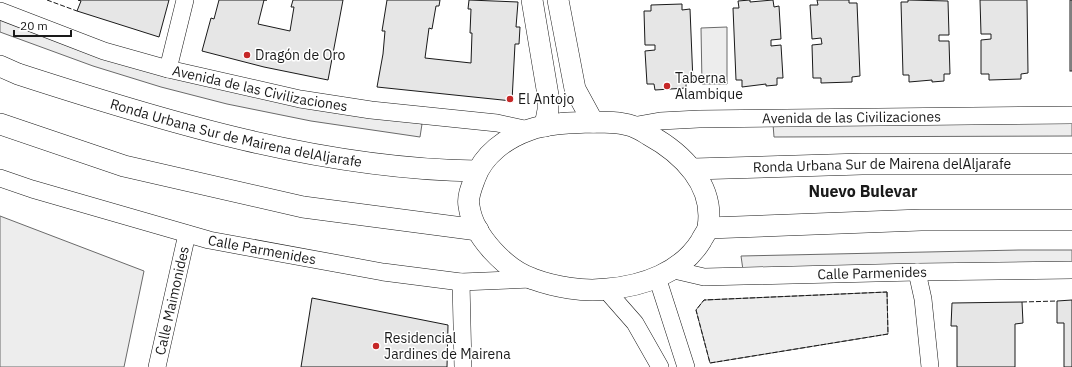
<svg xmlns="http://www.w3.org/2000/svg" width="1072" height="367" font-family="'IBM Plex Sans',sans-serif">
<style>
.built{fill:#ededed;stroke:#6a6a6a}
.building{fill:#e6e6e6;stroke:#1a1a1a}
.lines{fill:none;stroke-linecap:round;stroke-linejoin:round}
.minor-casing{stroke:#1a1a1a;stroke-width:18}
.tertiary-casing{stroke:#1a1a1a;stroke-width:22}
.minor{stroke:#fff;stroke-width:17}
.tertiary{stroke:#fff;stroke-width:21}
.fence{stroke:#1a1a1a;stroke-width:1;stroke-dasharray:5 2;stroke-linecap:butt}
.poi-dot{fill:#c62828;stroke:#fff;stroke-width:1.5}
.labels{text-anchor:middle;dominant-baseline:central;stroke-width:3;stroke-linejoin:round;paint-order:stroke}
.poi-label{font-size:14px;fill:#1a1a1a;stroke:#fff;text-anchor:start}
.street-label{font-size:14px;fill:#1a1a1a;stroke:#fff}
.quarter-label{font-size:16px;font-weight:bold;fill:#1a1a1a;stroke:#fff}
</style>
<rect width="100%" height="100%" fill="#fff"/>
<g class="built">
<polygon points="0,17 38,32 422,124 420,137 311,121 227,104 161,87 93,66 0,32"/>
<polygon points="727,27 727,84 702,84 701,28"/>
<polygon points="1072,123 1072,136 774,137 773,124"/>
<polygon points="0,216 144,271 124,367 0,367"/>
<polygon points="1019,250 1072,250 1072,264 743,270 741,256"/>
<polygon points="887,292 888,334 710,363 696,310 704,300"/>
</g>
<g class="building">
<polygon points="78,0 169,0 159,37 77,11 81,1"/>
<polygon points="219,0 267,0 264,0 258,24 290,31 294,7 291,7 293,0 343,0 328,80 264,67 202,51 211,18 214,19"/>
<polygon points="387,0 440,0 439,6 436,6 432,29 429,28 425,58 471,63 472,33 470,33 471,9 468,9 469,0 518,2 516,27 520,27 519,44 515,44 512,101 377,87 383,54 385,31 382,31"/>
<polygon points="750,0 750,2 773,0 774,7 779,6 781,39 771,40 771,46 781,45 783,78 777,78 777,85 766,86 766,84 742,87 742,80 736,80 733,8 739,8 738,1"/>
<polygon points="817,0 849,0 849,3 857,3 860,76 852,77 852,82 821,83 821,78 813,78 812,45 822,44 821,38 812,39 810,5 818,5"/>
<polygon points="908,0 948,1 949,35 939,35 939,41 949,41 950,74 944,74 944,81 932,82 932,80 909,82 909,75 903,75 901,2 908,2"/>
<polygon points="980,0 1027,0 1028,73 1021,74 1021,79 989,80 989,74 981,74 981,40 991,39 991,34 981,34"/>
<rect x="1070" y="0" width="2" height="71"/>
<polygon points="682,4 682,10 690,9 693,82 686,83 686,88 655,90 654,84 647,84 645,51 655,50 655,45 645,45 644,11 651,11 651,5"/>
<polygon points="312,298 448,325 447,367 301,367"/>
<polygon points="1072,300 1072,367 1064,367 1064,323 1057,323 1057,301"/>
<polygon points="1022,302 1023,323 1015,324 1015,367 957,367 957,326 951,326 952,303"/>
</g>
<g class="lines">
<defs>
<g id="minor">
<path id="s1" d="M0,11L104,51L168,69L300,99L371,110L497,123L529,130"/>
<polyline points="168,69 185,0"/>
<path id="s2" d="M632,126L660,121L699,119L1072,115"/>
<path id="s3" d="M0,178L32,189L209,240L383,272L461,282L532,279"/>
<path id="s4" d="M674,270L704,277L917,272L1072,270"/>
<polyline points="917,272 923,299 930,367"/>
<polyline points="657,277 686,367"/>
<polyline points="461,282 463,367"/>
<polyline points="606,290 635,323 660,367"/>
<path id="s5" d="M157,367L187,234"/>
</g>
<g id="tertiary">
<polyline points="532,0 548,95 548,110 545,126"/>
<polyline points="558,0 575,89 593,122"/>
<path id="s6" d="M0,66L18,74C166,122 321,169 477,171"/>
<path d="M593,122C606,122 620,122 632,126C638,128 644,132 649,135C682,153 715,185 708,227C708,231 703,236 701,241C681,273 643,286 607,289C583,292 555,287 533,279C506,270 473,236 469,206C467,197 472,186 475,178C483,155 506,138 529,130C549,123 572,123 593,122Z"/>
<polyline points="0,124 124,166 303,207 478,230"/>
<path id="s7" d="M693,169L862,164H1072"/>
<polyline points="708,228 921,220 1072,220"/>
</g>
</defs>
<use href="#minor" class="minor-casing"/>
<use href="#tertiary" class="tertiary-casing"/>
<use href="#minor" class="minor"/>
<use href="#tertiary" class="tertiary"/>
<g class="fence">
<polyline points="47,0 77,11"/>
<polygon points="887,292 888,334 710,363 696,310 704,300"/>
<polyline points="1022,302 1057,301"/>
</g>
</g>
<g class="poi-dot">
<circle cx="247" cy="55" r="4"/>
<circle cx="667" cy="86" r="4"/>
<circle cx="510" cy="99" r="4"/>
<circle cx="376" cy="346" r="4"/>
</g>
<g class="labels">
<g class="poi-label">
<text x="255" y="55">Dragón de Oro</text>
<text x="675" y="78">Taberna<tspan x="675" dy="16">Alambique</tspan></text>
<text x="518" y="99">El Antojo</text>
<text x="384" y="338">Residencial<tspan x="384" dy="16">Jardines de Mairena</tspan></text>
</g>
<g class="street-label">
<text stroke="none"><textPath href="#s1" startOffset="272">Avenida de las Civilizaciones</textPath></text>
<text stroke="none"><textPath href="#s2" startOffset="220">Avenida de las Civilizaciones</textPath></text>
<text stroke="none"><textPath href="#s6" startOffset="246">Ronda Urbana Sur de Mairena delAljarafe</textPath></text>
<text stroke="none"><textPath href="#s7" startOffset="189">Ronda Urbana Sur de Mairena delAljarafe</textPath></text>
<text stroke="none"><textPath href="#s3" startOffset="272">Calle Parmenides</textPath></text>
<text stroke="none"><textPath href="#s4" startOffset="199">Calle Parmenides</textPath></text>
<text stroke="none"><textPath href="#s5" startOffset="68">Calle Maimonides</textPath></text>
</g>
<g class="quarter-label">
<text x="863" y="191">Nuevo Bulevar</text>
</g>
</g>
<path d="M14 30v6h57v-6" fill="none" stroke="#1a1a1a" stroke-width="2"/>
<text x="20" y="30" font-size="12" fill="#1a1a1a" stroke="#ffffff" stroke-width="3" paint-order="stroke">20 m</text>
</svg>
